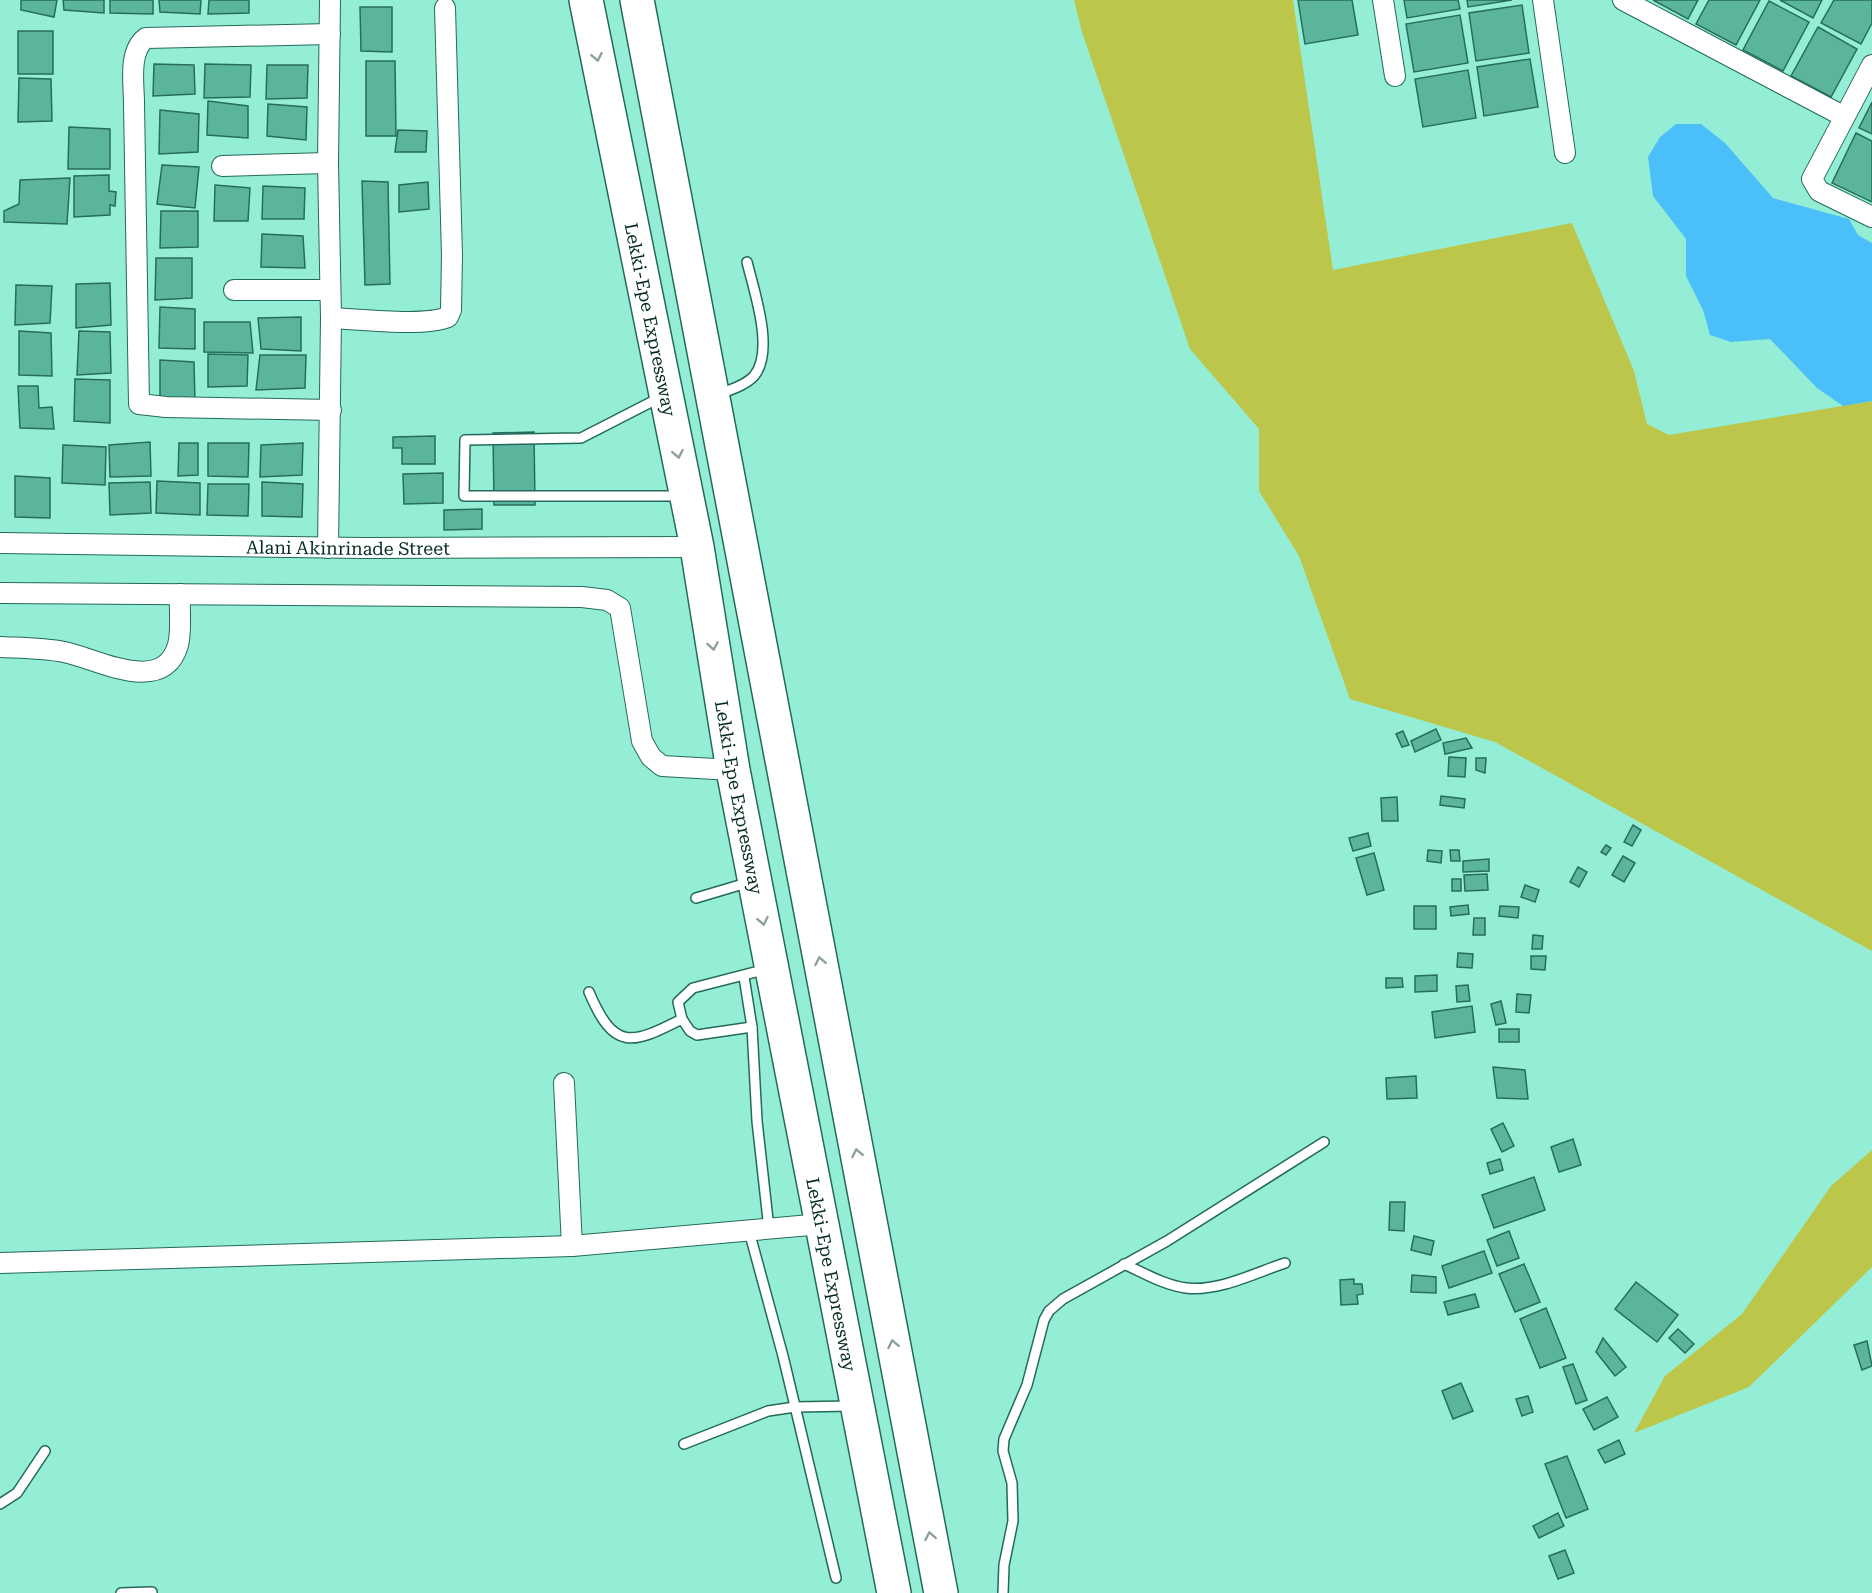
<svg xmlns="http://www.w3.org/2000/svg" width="1872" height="1593" font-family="'Roboto Serif',serif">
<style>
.green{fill:#bbc64b}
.water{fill:#4bbffa}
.building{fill:#5bb59d;stroke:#276d5c;stroke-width:1.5}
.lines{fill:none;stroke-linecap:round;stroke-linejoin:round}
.lane-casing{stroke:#246a59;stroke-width:12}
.street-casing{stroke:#246a59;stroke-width:22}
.highway-casing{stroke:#246a59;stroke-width:36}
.lane{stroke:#fff;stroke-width:9}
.street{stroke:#fff;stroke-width:20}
.highway{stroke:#fff;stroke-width:33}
.oneway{stroke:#8ea09c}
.labels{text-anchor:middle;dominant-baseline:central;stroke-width:4.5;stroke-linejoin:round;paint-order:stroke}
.street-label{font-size:18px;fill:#032b22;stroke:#94eed5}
</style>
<rect width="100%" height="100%" fill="#94eed5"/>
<g class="green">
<polygon points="1074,0 1293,0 1333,270 1572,223 1634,371 1647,424 1669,435 1872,401 1872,951 1495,742 1350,699 1299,556 1259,491 1259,429 1190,349 1082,32"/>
<polygon points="1872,1150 1872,1267 1749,1387 1634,1433 1665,1376 1742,1314 1831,1186"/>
</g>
<polygon class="water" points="1676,124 1701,124 1725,143 1773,198 1849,219 1858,235 1872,243 1872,401 1843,406 1817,388 1770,339 1731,342 1710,335 1703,310 1686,276 1686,239 1653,196 1648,157 1660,137"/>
<g class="building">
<polygon points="21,0 57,0 54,17 21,10"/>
<polygon points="63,0 104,0 104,13 64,10"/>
<polygon points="110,0 153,0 153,14 110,13"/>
<polygon points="159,0 201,0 200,14 160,12"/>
<polygon points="209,0 249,0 249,13 208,14"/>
<polygon points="1298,0 1352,0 1358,35 1305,44"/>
<polygon points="1404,0 1458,0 1460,9 1407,18"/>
<polygon points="1467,0 1512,0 1468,7"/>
<polygon points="1653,0 1698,0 1688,19"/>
<polygon points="1709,0 1760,0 1736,45 1696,24"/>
<polygon points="1780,0 1822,0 1813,18"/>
<polygon points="1834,0 1872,0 1872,23 1861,44 1821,23"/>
<polygon points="1769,1 1809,22 1783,71 1743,50"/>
<polygon points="1522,5 1529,53 1476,61 1469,13"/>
<polygon points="360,7 392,7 392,52 361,51"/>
<polygon points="1460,15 1468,63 1414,72 1406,24"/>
<polygon points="1818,27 1857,49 1831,97 1791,76"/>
<rect x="18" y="31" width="35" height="43"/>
<polygon points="1530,59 1538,107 1484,116 1477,67"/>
<polygon points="366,61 395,61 396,136 366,136"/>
<polygon points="154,64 194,65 195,94 153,96"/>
<polygon points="205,64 251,65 250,97 204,98"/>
<polygon points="267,65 308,65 307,98 266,99"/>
<polygon points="1468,70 1476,118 1423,127 1415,79"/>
<polygon points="19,78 51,79 52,121 18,122"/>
<polygon points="208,101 248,106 248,138 207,135"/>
<polygon points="1872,102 1872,134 1859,128"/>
<polygon points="268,104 307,107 306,140 267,136"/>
<polygon points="160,110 199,114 198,152 159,154"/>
<polygon points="69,127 110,129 110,169 68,169"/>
<polygon points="398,130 427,131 426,152 395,152"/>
<polygon points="1856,133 1872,141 1872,202 1832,183"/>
<polygon points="162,165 199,167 195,208 157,204"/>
<polygon points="109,175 109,191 116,192 115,206 110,205 110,215 74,217 74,176"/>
<polygon points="70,178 67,224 4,222 4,211 19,204 20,180"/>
<polygon points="362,181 388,182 390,284 365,285"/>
<polygon points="428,182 429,209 399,212 399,185"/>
<polygon points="215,185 250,188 248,221 214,221"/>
<polygon points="263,186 305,188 304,219 262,219"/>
<polygon points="161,211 198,211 198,247 160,248"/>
<polygon points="262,234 303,236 305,268 261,267"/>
<polygon points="156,258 192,258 192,298 155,300"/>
<polygon points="110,283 111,325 76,328 76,284"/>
<polygon points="16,285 52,286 50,323 15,325"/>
<polygon points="160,307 195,309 195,349 159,348"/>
<polygon points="301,317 301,351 261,349 258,318"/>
<polygon points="204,322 250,322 253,353 204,352"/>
<polygon points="19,331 51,333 52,376 19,375"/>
<polygon points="79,331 110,332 111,373 77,375"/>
<polygon points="208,354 248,355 247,386 208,387"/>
<polygon points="260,355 306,355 305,388 256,390"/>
<polygon points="160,360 194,362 195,402 160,399"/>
<polygon points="75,379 110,380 110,423 74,421"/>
<polygon points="18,386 38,386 39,408 52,407 54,429 20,428"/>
<polygon points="534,432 535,505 494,505 493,433"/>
<polygon points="435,436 435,464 402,464 402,448 393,448 393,437"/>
<polygon points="150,442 151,476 110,477 109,445"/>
<polygon points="179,443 198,443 198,475 178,476"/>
<polygon points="208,443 249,443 248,477 208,476"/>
<polygon points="303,443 302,475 260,477 261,445"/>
<polygon points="63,445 106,447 105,485 62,483"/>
<polygon points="443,473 443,503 404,504 403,474"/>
<polygon points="15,476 50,478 50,518 15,517"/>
<polygon points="157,481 200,483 200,515 156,513"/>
<polygon points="150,482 151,513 110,515 109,483"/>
<polygon points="262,482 303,484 302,517 262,516"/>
<polygon points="208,484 249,484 248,516 207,515"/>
<polygon points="482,509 482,529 444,530 444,510"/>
<polygon points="1436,729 1441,740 1415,752 1411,741"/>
<polygon points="1403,731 1409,745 1402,747 1396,734"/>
<polygon points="1466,738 1472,748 1445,754 1443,743"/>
<polygon points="1449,757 1466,758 1465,777 1448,776"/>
<polygon points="1476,758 1486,758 1485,773 1476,770"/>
<polygon points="1441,796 1465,799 1464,808 1440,805"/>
<polygon points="1397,797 1398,821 1382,821 1381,798"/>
<polygon points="1633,825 1641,830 1632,846 1624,842"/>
<polygon points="1368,833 1371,846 1353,851 1349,838"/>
<polygon points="1606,845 1611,848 1606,855 1601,852"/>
<polygon points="1428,850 1442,851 1441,863 1427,861"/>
<polygon points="1450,850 1459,850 1460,861 1451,861"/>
<polygon points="1374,853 1384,890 1367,895 1356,858"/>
<polygon points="1623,856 1635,863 1624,882 1612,875"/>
<polygon points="1489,859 1489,871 1463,872 1463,861"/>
<polygon points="1578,867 1587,872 1579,887 1570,882"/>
<polygon points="1487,874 1488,890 1465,891 1464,875"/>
<rect x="1452" y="879" width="9" height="12"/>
<polygon points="1525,885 1539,890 1535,902 1521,897"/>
<polygon points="1468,905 1469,914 1451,916 1450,907"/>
<rect x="1414" y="906" width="22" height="23"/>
<polygon points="1500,906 1519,907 1518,918 1499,916"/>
<polygon points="1474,918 1485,918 1485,935 1473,935"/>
<polygon points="1533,935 1543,936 1542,949 1532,949"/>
<polygon points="1458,953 1473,954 1472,968 1457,967"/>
<polygon points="1531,956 1546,956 1545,970 1531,969"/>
<polygon points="1437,975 1437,991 1415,992 1415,976"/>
<polygon points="1386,978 1402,978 1403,987 1386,988"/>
<polygon points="1468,985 1470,1001 1457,1002 1456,986"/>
<polygon points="1517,994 1531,995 1529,1013 1516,1012"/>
<polygon points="1501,1001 1506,1023 1496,1025 1491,1004"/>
<polygon points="1472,1006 1475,1032 1435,1038 1432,1012"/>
<rect x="1499" y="1029" width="20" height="13"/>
<polygon points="1493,1067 1525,1070 1528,1099 1497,1098"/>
<polygon points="1416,1076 1417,1098 1387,1099 1386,1078"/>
<polygon points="1503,1123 1514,1146 1502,1152 1491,1129"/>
<polygon points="1573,1139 1581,1165 1559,1172 1551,1147"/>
<polygon points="1500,1159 1503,1170 1490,1174 1487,1163"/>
<polygon points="1534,1177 1545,1210 1494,1228 1482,1195"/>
<polygon points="1390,1202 1405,1202 1404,1231 1389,1230"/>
<polygon points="1509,1231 1519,1258 1497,1266 1487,1240"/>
<polygon points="1414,1236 1434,1241 1431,1255 1411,1250"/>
<polygon points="1484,1251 1492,1273 1449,1288 1442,1266"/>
<polygon points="1524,1264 1540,1302 1515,1312 1499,1274"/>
<polygon points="1412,1275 1436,1277 1436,1293 1411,1292"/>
<polygon points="1354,1279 1354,1284 1362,1284 1363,1294 1357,1295 1358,1304 1341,1305 1340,1280"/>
<polygon points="1636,1282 1678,1315 1657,1342 1615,1309"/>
<polygon points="1475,1294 1479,1307 1448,1315 1444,1302"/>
<polygon points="1546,1308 1566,1358 1540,1368 1520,1319"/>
<polygon points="1678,1329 1694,1344 1685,1353 1669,1338"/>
<polygon points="1603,1338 1626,1367 1615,1376 1596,1352"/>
<polygon points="1867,1341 1872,1366 1862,1370 1854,1345"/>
<polygon points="1573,1364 1587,1400 1576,1404 1563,1367"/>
<polygon points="1461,1383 1473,1411 1453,1419 1442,1391"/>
<polygon points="1528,1396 1533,1412 1522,1416 1516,1399"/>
<polygon points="1607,1397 1618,1417 1594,1430 1583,1409"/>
<polygon points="1619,1440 1625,1454 1605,1463 1598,1450"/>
<polygon points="1567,1456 1588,1509 1566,1518 1545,1464"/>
<polygon points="1558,1513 1564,1526 1539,1538 1533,1526"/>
<polygon points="1565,1550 1574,1573 1558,1579 1549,1556"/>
</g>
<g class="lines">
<defs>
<g id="lane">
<path d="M717,395C729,390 745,386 754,376C775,351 754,291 747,262"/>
<polyline points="661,397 581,438 465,440 464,496 680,496"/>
<polyline points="696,898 750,882"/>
<polyline points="744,977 752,1027 757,1121 769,1229"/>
<path d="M589,992C614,1051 631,1045 682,1019L678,1002L693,988L767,969"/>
<polyline points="682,1019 690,1031 697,1035 752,1027"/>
<polyline points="749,1231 783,1356 836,1578"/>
<path d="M1124,1264C1144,1273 1164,1285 1186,1288C1218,1292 1255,1273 1285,1263"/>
<polyline points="684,1444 768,1411 795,1407 852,1406"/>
<polyline points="0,1504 17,1493 45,1451"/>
<polyline points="121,1593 152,1592"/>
<polyline points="1003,1593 1004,1565 1013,1521 1012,1483 1003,1451 1004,1439 1027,1385 1044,1320 1049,1311 1063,1299 1167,1241 1324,1142"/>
</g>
<g id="street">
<polyline points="1383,0 1395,76"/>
<polyline points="1543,0 1565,153"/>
<polyline points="1623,0 1843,116"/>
<path d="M330,34L146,38C128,51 134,84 134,103L139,404L166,407L331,410"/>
<polyline points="1872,65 1812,179 1819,191 1872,217"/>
<polyline points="222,166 328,163"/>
<polyline points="234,290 330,290"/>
<path d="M331,318C359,319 424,327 448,317L451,310L452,255L445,8"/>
<path id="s1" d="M0,543L363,548L697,547"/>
<polyline points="328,548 331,318 328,163 330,0"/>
<polyline points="0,593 582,597 607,600 620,608 642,741 651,757 662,766 733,770"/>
<path d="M0,647C21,648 44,648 64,652C96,658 163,697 178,645C182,630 179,610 180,594"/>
<polyline points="564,1083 572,1246"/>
<polyline points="0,1263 572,1246 822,1224"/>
</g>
<g id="highway">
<path id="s2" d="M586,0L697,547L733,770L894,1593"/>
<polyline points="637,0 941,1593"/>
</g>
</defs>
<use href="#lane" class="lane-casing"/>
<use href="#street" class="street-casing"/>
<use href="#highway" class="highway-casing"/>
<use href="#lane" class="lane"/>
<use href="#street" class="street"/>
<use href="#highway" class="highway"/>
</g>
<defs><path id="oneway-chevron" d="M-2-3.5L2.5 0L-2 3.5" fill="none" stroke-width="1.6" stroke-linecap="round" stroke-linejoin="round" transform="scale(1.5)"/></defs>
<g class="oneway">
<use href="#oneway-chevron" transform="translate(597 57) rotate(79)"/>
<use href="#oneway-chevron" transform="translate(678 454) rotate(79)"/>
<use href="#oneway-chevron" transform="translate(713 646) rotate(81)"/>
<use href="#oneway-chevron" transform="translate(763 921) rotate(79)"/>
<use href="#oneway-chevron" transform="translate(820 961) rotate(-101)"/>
<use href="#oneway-chevron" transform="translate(857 1153) rotate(-101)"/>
<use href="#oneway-chevron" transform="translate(893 1344) rotate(-101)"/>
<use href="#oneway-chevron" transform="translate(930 1536) rotate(-101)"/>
</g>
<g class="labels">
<g class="street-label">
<text stroke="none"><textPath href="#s2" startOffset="326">Lekki-Epe Expressway</textPath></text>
<text stroke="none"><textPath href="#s1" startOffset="348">Alani Akinrinade Street</textPath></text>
<text stroke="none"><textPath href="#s2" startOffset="812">Lekki-Epe Expressway</textPath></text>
<text stroke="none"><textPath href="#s2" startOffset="1298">Lekki-Epe Expressway</textPath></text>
</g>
</g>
</svg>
